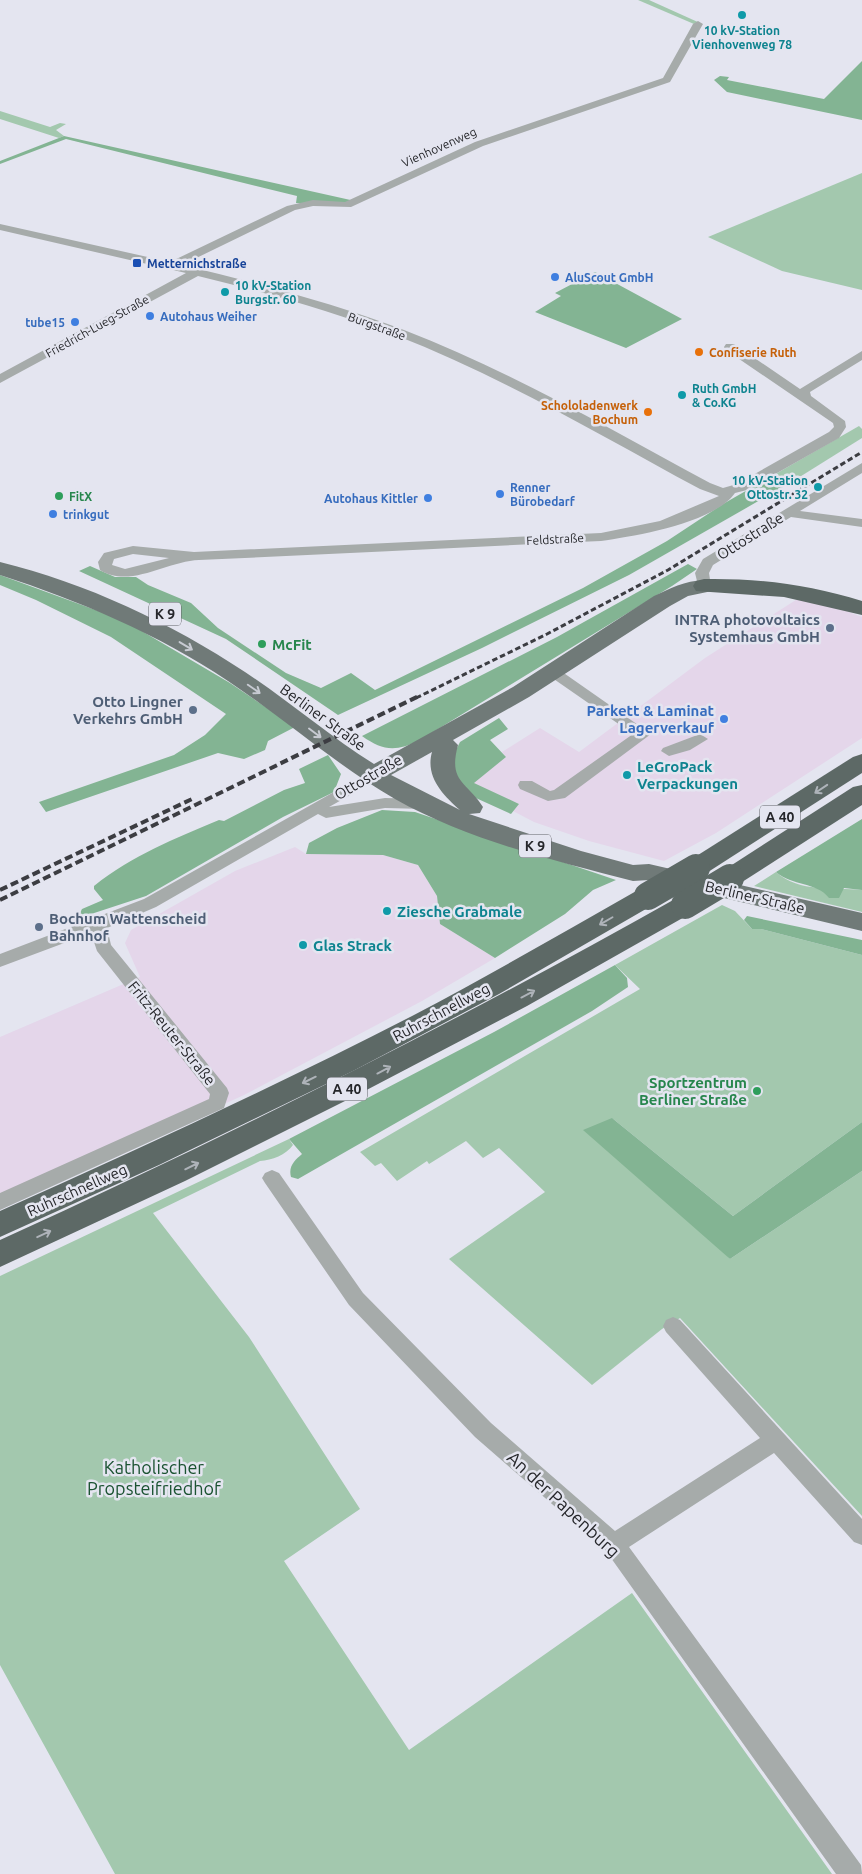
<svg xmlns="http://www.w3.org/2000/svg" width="862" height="1874" font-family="Ubuntu,sans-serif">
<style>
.commercial{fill:#e4d6ea}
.green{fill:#a3c8ae}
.forest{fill:#83b493}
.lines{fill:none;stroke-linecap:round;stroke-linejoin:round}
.street{fill:#a6abaa;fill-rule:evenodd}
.primary{fill:#707a78;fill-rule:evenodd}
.highway{fill:#5d6966;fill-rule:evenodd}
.rail-far1{stroke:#3c3d42;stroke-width:3;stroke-dasharray:5.5 3;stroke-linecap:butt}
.rail{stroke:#3c3d42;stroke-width:4;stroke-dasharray:8 4;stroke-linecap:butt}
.highway-bridge{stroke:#5d6966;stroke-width:28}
.oneway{stroke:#c7cad2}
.oneway2{stroke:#aeb3b9}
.culture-dot{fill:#0f9aa8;stroke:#e4e5f0;stroke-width:2}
.transit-dot{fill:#1a4fb4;stroke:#e4e5f0;stroke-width:2}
.shop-dot{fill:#3f7fe0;stroke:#e4e5f0;stroke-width:2}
.food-dot{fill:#e8710a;stroke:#e4e5f0;stroke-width:2}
.leisure-dot{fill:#2e9e5b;stroke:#e4e5f0;stroke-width:2}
.service-dot{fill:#5c6f8a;stroke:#e4e5f0;stroke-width:2}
.labels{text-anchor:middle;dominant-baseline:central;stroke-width:5;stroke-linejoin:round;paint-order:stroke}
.far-culture-label{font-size:12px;font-weight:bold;fill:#0d838f;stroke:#e4e5f0;text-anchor:start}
.far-street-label{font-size:12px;fill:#26272b;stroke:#e4e5f0}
.far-transit-label{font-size:12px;font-weight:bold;fill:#164399;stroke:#e4e5f0;text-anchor:start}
.far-shop-label{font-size:12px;font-weight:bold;fill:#366cbe;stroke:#e4e5f0;text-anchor:start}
.far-food-label{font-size:12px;font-weight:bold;fill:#c56008;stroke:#e4e5f0;text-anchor:start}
.far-leisure-label{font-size:12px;font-weight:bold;fill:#27864d;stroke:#e4e5f0;text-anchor:start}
.shield{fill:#e4e5f0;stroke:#5f6066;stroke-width:1}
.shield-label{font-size:14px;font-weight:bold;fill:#26272b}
.street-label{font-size:15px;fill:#26272b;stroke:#e4e5f0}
.service-label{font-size:15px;font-weight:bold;fill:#4e5e75;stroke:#e4e5f0;text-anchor:end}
.leisure-label{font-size:15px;font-weight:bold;fill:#27864d;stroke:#e4e5f0;text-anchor:start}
.shop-label{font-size:15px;font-weight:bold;fill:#366cbe;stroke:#e4e5f0;text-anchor:end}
.culture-label{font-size:15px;font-weight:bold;fill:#0d838f;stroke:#e4e5f0;text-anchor:start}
.near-park-label{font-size:18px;fill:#1b5332;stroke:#e4e5f0}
.near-street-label{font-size:18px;fill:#26272b;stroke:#e4e5f0}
</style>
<rect width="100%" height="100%" fill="#e4e5f0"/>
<g class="commercial">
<polygon points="799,598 833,606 862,617 862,738 716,833 664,861 589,841 534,822 513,811 519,804 473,783 506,757 502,752 540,728 579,752 705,658"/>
<polygon points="295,847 306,854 383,855 418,865 437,896 440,924 495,958 422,1001 244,1095 0,1206 0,1037 140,977 125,943 131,930 235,871"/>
</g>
<g class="green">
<polygon points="638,0 649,0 700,23 694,24"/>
<polygon points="0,111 50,127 60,123 66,124 56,130 64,136 59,138 0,119"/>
<polygon points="862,173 862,290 782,271 708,237"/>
<polygon points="859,426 862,429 862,438 790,483 772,476"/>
<path d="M776,872C800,893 833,887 862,890V912L754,886Z"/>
<polygon points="722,905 735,911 752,929 761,929 862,955 862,1122 733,1216 612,1118 730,1259 862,1171 862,1516 680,1318 662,1329 592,1385 449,1259 545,1192 499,1148 483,1158 466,1141 429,1164 427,1161 397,1181 381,1163 375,1166 360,1152 640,989 615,965"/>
<path d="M289,1139L293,1145C286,1155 272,1160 260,1161L153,1213L249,1337L360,1509L284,1561L409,1750L632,1593L832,1874H115L0,1665V1276Z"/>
</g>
<g class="forest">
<polygon points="862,61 862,120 727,92 714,80 720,76 729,77 727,80 824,99"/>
<polygon points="64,136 355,201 345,204 296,203 297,196 66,139 0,164 0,161"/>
<polygon points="595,272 682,319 626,348 535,312 561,296 555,293"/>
<polygon points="772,476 790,483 629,575 482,648 338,715 226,639 79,571 90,566 115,577 136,577 148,585 191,603 218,628 286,673 321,688 351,673 375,690 583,588 667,541 723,504"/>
<path d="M688,564L697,569L672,586L420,740C396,752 383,751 362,736L557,637Z"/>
<polygon points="0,575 123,620 230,683 295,727 268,741 265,750 244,759 218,753 46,812 39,802 174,755 205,735 226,714 111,637 36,600 0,585"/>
<polygon points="499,718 508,729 490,740 506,757 474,783 519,804 511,814 467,794 448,766 460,742"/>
<path d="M328,755L341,774L334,792L283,817L146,896L82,917L79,915L82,909L103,900L94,889V886C133,855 174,839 219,820L224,821L284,790L305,783L299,769Z"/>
<polygon points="382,810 415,812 616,880 593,890 565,914 495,958 440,924 437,896 418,865 383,855 306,854 309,843 337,828"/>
<path d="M862,819V890L844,888L839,898H829C817,882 792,886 776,872Z"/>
<polygon points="747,916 862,940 862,955 761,929 752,929 744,920"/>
<path d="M615,965L627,978L628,987L592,1011L298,1179L291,1177C288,1166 295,1160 302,1154L289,1139L494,1032Z"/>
<polygon points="612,1118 733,1216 862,1122 862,1171 730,1259 583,1130"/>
</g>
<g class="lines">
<g class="street">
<path d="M698,21L703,24L670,82L483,146L351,207L313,206L295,210L182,265C257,283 332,303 404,330C510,371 610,429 710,483L723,488L737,484L829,432L834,427L833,423L726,350L724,347L726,344H734L800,389L862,351V360L810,392L811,396L845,421L846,427L839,438L747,490L735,493C714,523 636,536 601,541C467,547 333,554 199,560C167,561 130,589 100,570L98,562L104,553L133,546L194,552L601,533L660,521L719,496L700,489C600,435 501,376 395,335C331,311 265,292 198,276L0,383V374L186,273L0,230V224L170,262L287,206L313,200L345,202L475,142L663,78L693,24ZM133,554L169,558L125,569L112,565L114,559Z"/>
<polygon points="862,463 862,473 800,511 862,519 862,527 791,517 713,565 709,573 711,586 709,589 699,589 695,573 703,559"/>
<polygon points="553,667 558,669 651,734 565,798 548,801 520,789 518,785 520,781 532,781 550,791 554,790 633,734 548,675 545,672 548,669"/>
<polygon points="700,734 708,739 690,750 669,756 661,751 663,748"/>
<polygon points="373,770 379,771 381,775 379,779 329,807 385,798 425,799 431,800 433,804 431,808 425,809 385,808 326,818 318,814 156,907 107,928 111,945 227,1088 229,1093 224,1108 0,1210 0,1193 209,1099 210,1094 97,951 91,933 0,967 0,954 144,899"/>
<polygon points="272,1170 279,1173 363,1293 491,1423 615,1531 760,1438 666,1332 663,1326 666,1320 673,1317 680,1320 862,1519 862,1545 854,1542 774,1453 629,1547 861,1865 862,1874 836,1874 606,1551 475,1437 349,1305 265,1183 262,1178 265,1173"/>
</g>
<path class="primary" d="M0,562C86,583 171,623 245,672C289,701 329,736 374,764L513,687L654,596C671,588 692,577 712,581L715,586L712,591L688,596L670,606L529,697L453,740L458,745C448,782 466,781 483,807L480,813L469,814L581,851L633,865L649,864L862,913V931L649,880L633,881C552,860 468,840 395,799C336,765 285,719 228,681C158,634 80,601 0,575ZM432,752C425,777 443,795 460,810L391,775Z"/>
<g class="highway">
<path d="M704,579C758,578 810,585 862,601V615L784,597L696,591L693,586L696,581Z"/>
<polygon points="862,754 862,773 705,874 696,877 687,874 683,868 687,862 853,757"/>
<polygon points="862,785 862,805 739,884 730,887 721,884 717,878 721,872 853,787"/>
<path d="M648,887L658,890L661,896L658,902L499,994L353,1071L159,1165L0,1237V1211C139,1149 278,1085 414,1015C490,975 564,932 638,890Z"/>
<path d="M685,896L695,899L699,905L695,911L527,1006L357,1095L185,1181L0,1267V1240C230,1135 455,1023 675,899Z"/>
</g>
<polyline class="rail-far1" points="416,698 547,634 668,570 862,452"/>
<g class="rail">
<polyline points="0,890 192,799"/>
<polyline points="0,900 419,696"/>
</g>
<g class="highway-bridge">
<polyline points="648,896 696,868"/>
<polyline points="685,905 730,878"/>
</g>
</g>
<defs><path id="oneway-shaft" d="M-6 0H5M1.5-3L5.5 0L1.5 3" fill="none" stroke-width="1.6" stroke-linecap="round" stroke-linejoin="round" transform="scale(1.25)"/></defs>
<g class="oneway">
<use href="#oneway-shaft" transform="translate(186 646) rotate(31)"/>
<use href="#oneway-shaft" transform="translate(254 689) rotate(35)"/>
<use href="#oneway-shaft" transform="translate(315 733) rotate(37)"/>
</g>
<g class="oneway2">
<use href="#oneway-shaft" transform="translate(821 789) rotate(146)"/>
<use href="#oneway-shaft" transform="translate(606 921) rotate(150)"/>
<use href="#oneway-shaft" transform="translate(528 994) rotate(-28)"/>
<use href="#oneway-shaft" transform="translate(384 1070) rotate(-28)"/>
<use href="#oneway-shaft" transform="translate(309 1080) rotate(154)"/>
<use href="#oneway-shaft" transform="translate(192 1166) rotate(-26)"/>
<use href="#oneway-shaft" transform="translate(44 1234) rotate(-25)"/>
</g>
<g class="culture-dot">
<circle cx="742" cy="15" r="5"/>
<circle cx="225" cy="292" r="5"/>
<circle cx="682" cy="395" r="5"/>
<circle cx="818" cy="487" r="5"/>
<circle cx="627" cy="775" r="5"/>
<circle cx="387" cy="911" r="5"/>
<circle cx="303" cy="945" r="5"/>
</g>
<rect class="transit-dot" x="132" y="258" width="10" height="10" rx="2.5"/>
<g class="shop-dot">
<circle cx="555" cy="277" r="5"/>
<circle cx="150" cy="316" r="5"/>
<circle cx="75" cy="322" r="5"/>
<circle cx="500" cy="494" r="5"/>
<circle cx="428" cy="498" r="5"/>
<circle cx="53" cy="514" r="5"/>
<circle cx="724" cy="719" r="5"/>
</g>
<g class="food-dot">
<circle cx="699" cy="352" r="5"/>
<circle cx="648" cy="412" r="5"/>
</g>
<g class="leisure-dot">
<circle cx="59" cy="496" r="5"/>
<circle cx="262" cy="644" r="5"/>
<circle cx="757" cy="1091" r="5"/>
</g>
<g class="service-dot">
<circle cx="830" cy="628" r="5"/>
<circle cx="193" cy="710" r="5"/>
<circle cx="39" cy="927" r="5"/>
</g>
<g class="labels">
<g class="far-culture-label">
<text x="742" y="30" text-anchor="middle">10 kV-Station<tspan x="742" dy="14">Vienhovenweg 78</tspan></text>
<text x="235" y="285">10 kV-Station<tspan x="235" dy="14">Burgstr. 60</tspan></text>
<text x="692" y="388">Ruth GmbH<tspan x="692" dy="14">&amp; Co.KG</tspan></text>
<text x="808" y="480" text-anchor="end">10 kV-Station<tspan x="808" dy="14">Ottostr. 32</tspan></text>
</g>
<g class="far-street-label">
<text transform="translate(439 147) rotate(-24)">Vienhovenweg</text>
<text transform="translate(97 326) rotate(-29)">Friedrich-Lueg-Straße</text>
<text transform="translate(377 326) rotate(20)">Burgstraße</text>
<text transform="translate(555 539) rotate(-3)">Feldstraße</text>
</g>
<g class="far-transit-label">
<text x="147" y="263">Metternichstraße</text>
</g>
<g class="far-shop-label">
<text x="565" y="277">AluScout GmbH</text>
<text x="160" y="316">Autohaus Weiher</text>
<text x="65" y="322" text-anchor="end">tube15</text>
<text x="510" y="487">Renner<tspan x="510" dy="14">Bürobedarf</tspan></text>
<text x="418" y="498" text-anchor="end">Autohaus Kittler</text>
<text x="63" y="514">trinkgut</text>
</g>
<g class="far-food-label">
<text x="709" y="352">Confiserie Ruth</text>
<text x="638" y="405" text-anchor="end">Schololadenwerk<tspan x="638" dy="14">Bochum</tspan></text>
</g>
<g class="far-leisure-label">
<text x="69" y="496">FitX</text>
</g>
<g class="shield">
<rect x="149" y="602.5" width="32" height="23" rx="4"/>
<rect x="760" y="805.5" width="40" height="23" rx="4"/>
<rect x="519" y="834.5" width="32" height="23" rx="4"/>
<rect x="327" y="1077.5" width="40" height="23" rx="4"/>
</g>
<g class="shield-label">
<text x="165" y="614">K 9</text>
<text x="780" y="817">A 40</text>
<text x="535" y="846">K 9</text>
<text x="347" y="1089">A 40</text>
</g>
<g class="street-label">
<text transform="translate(750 536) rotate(-32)">Ottostraße</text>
<text transform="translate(323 717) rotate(36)">Berliner Straße</text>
<text transform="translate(368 777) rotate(-30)">Ottostraße</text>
<text transform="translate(755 897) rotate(13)">Berliner Straße</text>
<text transform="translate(441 1012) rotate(-28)">Ruhrschnellweg</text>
<text transform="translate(172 1033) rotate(51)">Fritz-Reuter-Straße</text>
<text transform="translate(77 1190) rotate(-24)">Ruhrschnellweg</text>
</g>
<g class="service-label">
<text x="820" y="619">INTRA photovoltaics<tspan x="820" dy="17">Systemhaus GmbH</tspan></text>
<text x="183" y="701">Otto Lingner<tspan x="183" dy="17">Verkehrs GmbH</tspan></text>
<text x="49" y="918" text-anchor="start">Bochum Wattenscheid<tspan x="49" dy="17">Bahnhof</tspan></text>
</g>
<g class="leisure-label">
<text x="272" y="644">McFit</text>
<text x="747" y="1082" text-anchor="end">Sportzentrum<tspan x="747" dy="17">Berliner Straße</tspan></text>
</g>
<g class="shop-label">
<text x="714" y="710">Parkett &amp; Laminat<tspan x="714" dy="17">Lagerverkauf</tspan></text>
</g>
<g class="culture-label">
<text x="637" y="766">LeGroPack<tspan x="637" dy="17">Verpackungen</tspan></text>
<text x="397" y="911">Ziesche Grabmale</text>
<text x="313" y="945">Glas Strack</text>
</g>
<g class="near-park-label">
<text x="154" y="1467">Katholischer<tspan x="154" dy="21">Propsteifriedhof</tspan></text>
</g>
<g class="near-street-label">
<text transform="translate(564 1504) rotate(43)">An der Papenburg</text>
</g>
</g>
</svg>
